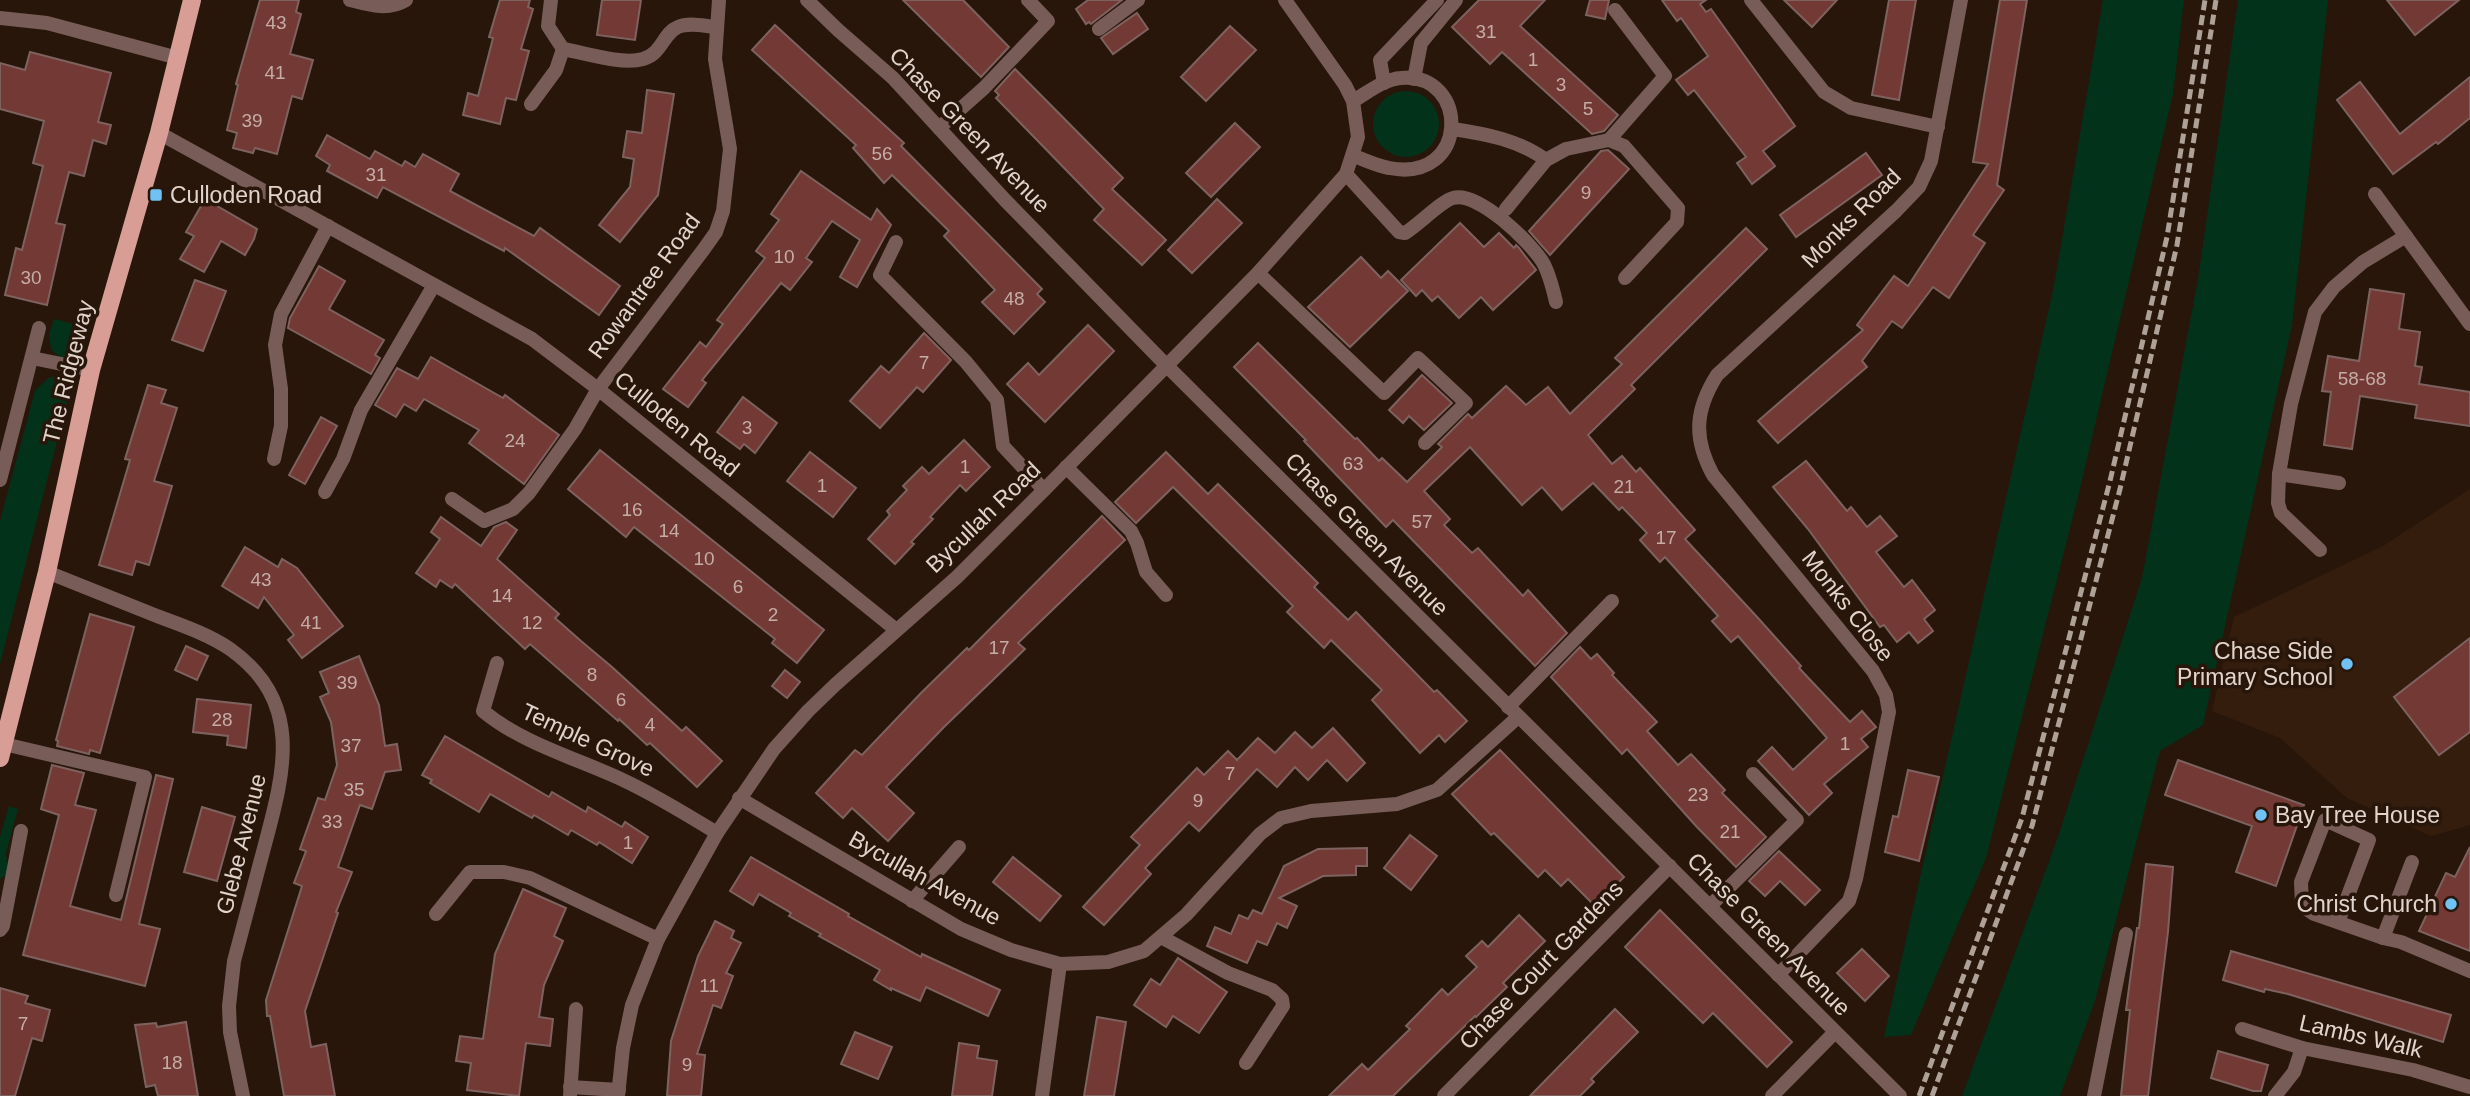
<svg xmlns="http://www.w3.org/2000/svg" width="2470" height="1096" font-family="Helvetica,sans-serif">
<style>
.built{fill:#341d0d}
.green{fill:#03321a}
.building{fill:#733934;stroke:#7d625f;stroke-width:2}
.lines{fill:none;stroke-linecap:round;stroke-linejoin:round}
.lane{stroke:#785c58;stroke-width:14}
.street{stroke:#785c58;stroke-width:14}
.primary{stroke:#d89e96;stroke-width:18}
.rail{stroke:#aea198;stroke-width:5;stroke-dasharray:10 5;stroke-linecap:butt}
.poi-dot{fill:#70c2f4;stroke:#28160a;stroke-width:2.5}
.labels{text-anchor:middle;dominant-baseline:central;stroke-width:7;stroke-linejoin:round;paint-order:stroke}
.number-label{font-size:19px;fill:#c5ada6}
.street-label{font-size:23px;fill:#e0d4cc;stroke:#28160a}
.poi-label{font-size:23px;fill:#e0d4cc;stroke:#28160a;text-anchor:start}
</style>
<rect width="100%" height="100%" fill="#28160a"/>
<polygon class="built" points="2470,489 2470,825 2431,836 2347,798 2280,738 2212,711 2234,617 2383,546"/>
<g class="green">
<polygon points="2103,0 2184,0 2173,94 2079,493 1986,858 1911,1035 1884,1037 2054,286"/>
<polygon points="2238,0 2328,0 2292,325 2203,725 2160,751 2095,1001 2060,1096 1962,1096 2058,837 2142,578 2198,279"/>
<circle cx="1406" cy="124" r="33"/>
<path d="M54,319L86,327L79,359C67,362 59,358 51,349L49,335Z"/>
<polygon points="57,376 72,383 0,664 0,521 35,391 48,378"/>
<polygon points="9,806 18,809 6,853 8,874 0,879 0,837"/>
</g>
<g class="building">
<polygon points="260,0 299,0 296,12 301,14 290,54 313,60 302,99 292,96 277,154 255,148 253,153 233,148 237,133 227,130 238,85 236,84"/>
<polygon points="500,0 530,0 528,7 533,9 521,49 529,51 516,100 506,98 500,124 463,115 468,93 478,96 493,38 489,37"/>
<polygon points="602,0 641,0 635,40 597,35"/>
<polygon points="903,0 963,0 1009,47 981,77"/>
<polygon points="1088,0 1122,0 1091,24 1089,22 1086,24 1076,9"/>
<polygon points="1479,0 1545,0 1520,26 1618,115 1604,131 1592,134 1502,52 1490,64 1452,27"/>
<polygon points="1590,0 1609,0 1605,19 1586,15"/>
<polygon points="1662,0 1706,0 1700,4 1706,12 1711,9 1795,126 1763,151 1775,166 1752,184 1737,163 1746,157 1694,90 1688,95 1676,80 1708,56 1681,18 1677,21"/>
<polygon points="1784,0 1837,0 1812,27"/>
<polygon points="1889,0 1916,0 1899,100 1872,95"/>
<polygon points="2000,0 2027,0 1997,185 2004,190 1973,235 1985,243 1949,298 1933,287 1902,328 1892,321 1862,361 1867,367 1778,443 1758,421 1863,330 1857,325 1894,276 1908,286 1988,164 1973,162"/>
<polygon points="2387,0 2459,0 2415,35"/>
<polygon points="1137,13 1148,29 1113,54 1101,38"/>
<polygon points="775,25 904,143 901,146 1042,289 1037,294 1045,302 1014,334 982,302 995,290 944,236 949,231 892,175 884,183 853,148 856,145 752,50"/>
<polygon points="1230,26 1256,50 1206,101 1181,77"/>
<polygon points="30,52 111,73 98,122 111,125 106,144 93,140 84,176 69,172 56,223 65,225 47,305 5,295 16,248 22,250 43,166 33,163 44,121 0,109 0,63 25,70"/>
<polygon points="1015,69 1123,178 1112,189 1166,240 1142,265 1094,220 1104,209 996,98 999,95 995,91"/>
<polygon points="2470,77 2470,118 2438,144 2436,142 2393,174 2337,100 2360,82 2400,134"/>
<polygon points="647,90 674,94 658,195 620,242 599,225 630,187 634,159 623,157 627,131 642,133"/>
<polygon points="1235,123 1260,147 1211,197 1186,173"/>
<polygon points="327,135 370,159 375,151 402,166 405,161 415,167 423,154 459,174 450,191 534,236 540,228 620,286 599,315 505,248 504,251 383,187 377,198 327,171 330,165 316,156"/>
<polygon points="1608,150 1629,169 1550,255 1529,231 1601,151"/>
<polygon points="1866,153 1882,175 1796,237 1780,215"/>
<polygon points="801,171 871,220 877,209 891,225 857,287 840,277 860,240 832,221 806,258 812,262 790,290 781,283 702,380 706,383 688,407 663,389 700,342 706,347 723,324 717,320 765,258 756,251 779,220 771,214"/>
<polygon points="205,199 257,229 254,239 245,255 221,241 204,272 180,259 194,236 186,232"/>
<polygon points="1217,199 1242,223 1192,273 1168,250"/>
<polygon points="1460,223 1484,247 1499,233 1514,248 1516,245 1519,248 1536,270 1493,310 1481,297 1459,318 1438,296 1432,301 1422,290 1416,296 1401,280"/>
<polygon points="1746,228 1767,249 1631,385 1635,389 1588,435 1612,464 1622,456 1636,472 1640,468 1695,530 1685,539 1758,618 1801,666 1799,668 1850,722 1862,711 1876,727 1861,739 1868,747 1824,784 1832,793 1809,815 1758,761 1772,747 1793,770 1827,738 1738,636 1731,642 1712,621 1718,616 1665,557 1660,562 1640,540 1647,533 1622,507 1619,510 1593,483 1562,510 1542,487 1522,505 1470,447 1424,491 1450,519 1444,525 1472,553 1478,548 1523,596 1528,590 1567,633 1535,666 1393,520 1386,527 1304,441 1306,440 1234,367 1258,343 1355,439 1357,438 1379,461 1382,458 1407,482 1442,447 1438,444 1468,414 1472,418 1506,386 1526,405 1548,387 1570,414 1622,364 1615,358"/>
<polygon points="1361,257 1381,278 1388,271 1408,291 1350,347 1308,307"/>
<polygon points="319,266 345,281 329,309 384,340 375,355 380,358 371,374 288,328 290,318"/>
<polygon points="195,280 226,291 203,351 172,340"/>
<polygon points="2370,289 2404,294 2399,329 2420,332 2415,366 2422,367 2419,384 2470,392 2470,426 2415,418 2417,405 2360,396 2352,449 2324,445 2331,392 2322,391 2328,356 2359,361"/>
<polygon points="1088,325 1114,351 1045,422 1007,384 1028,363 1039,375"/>
<polygon points="924,333 951,360 923,392 917,387 880,428 850,401 881,366 889,373"/>
<polygon points="431,357 503,398 505,395 559,435 524,484 469,443 479,430 424,399 416,411 404,404 396,417 375,405 397,368 418,379"/>
<polygon points="1422,375 1452,403 1424,430 1409,416 1403,423 1389,410"/>
<polygon points="148,385 166,390 161,403 177,408 154,481 172,486 149,565 136,561 132,575 99,565 130,460 125,459"/>
<polygon points="743,397 777,423 755,453 744,444 740,449 717,432"/>
<polygon points="321,417 337,426 305,484 289,475"/>
<polygon points="964,440 990,467 966,491 960,485 930,517 933,519 911,542 914,544 895,564 868,539 890,515 887,511 907,490 903,486 922,467 929,474"/>
<polygon points="600,450 824,630 797,663 772,643 775,639 634,527 626,537 568,489"/>
<polygon points="810,452 856,488 833,517 787,481"/>
<polygon points="1166,452 1208,494 1218,484 1318,583 1314,587 1348,620 1356,612 1434,692 1437,690 1467,721 1445,742 1439,735 1420,753 1372,700 1382,690 1331,640 1324,648 1287,612 1293,606 1173,487 1136,523 1115,502"/>
<polygon points="1806,461 1847,511 1851,507 1867,527 1880,516 1897,536 1876,552 1904,587 1912,580 1935,610 1924,619 1933,631 1918,643 1909,632 1897,642 1884,625 1880,627 1808,529 1773,487"/>
<polygon points="1102,516 1125,540 1018,643 1025,649 944,727 886,787 914,813 888,841 852,808 843,818 816,793 855,750 862,755 921,693 967,648 969,650"/>
<polygon points="441,517 481,546 494,527 506,522 517,530 497,559 559,614 555,618 581,641 612,667 682,731 686,727 722,761 697,787 650,743 647,745 619,719 618,721 530,644 525,649 455,584 452,588 440,580 436,587 416,573 440,539 431,532"/>
<polygon points="245,547 278,567 282,559 297,568 343,626 302,658 288,640 294,635 264,597 258,608 222,586"/>
<polygon points="90,614 134,627 100,753 90,750 89,754 57,746 58,741 56,740"/>
<polygon points="2470,638 2470,732 2439,755 2394,697"/>
<polygon points="186,646 208,656 197,680 175,670"/>
<polygon points="1580,647 1591,659 1597,654 1614,673 1612,675 1657,722 1647,731 1678,765 1691,754 1725,790 1722,793 1766,837 1736,867 1696,826 1627,749 1622,754 1551,677"/>
<polygon points="359,656 379,705 385,746 397,744 401,770 385,772 372,809 360,805 338,867 352,872 336,912 338,913 305,1011 311,1047 326,1044 335,1096 284,1096 270,1016 267,1016 266,1000 302,886 294,883 306,851 300,849 318,798 325,800 337,765 331,722 320,697 329,693 320,672"/>
<polygon points="785,670 800,682 787,698 772,686"/>
<polygon points="197,699 251,705 246,748 227,745 228,736 193,732"/>
<polygon points="1333,728 1365,763 1347,781 1327,760 1308,780 1295,767 1277,787 1257,769 1199,831 1189,822 1145,868 1151,874 1104,925 1083,907 1140,845 1131,837 1197,768 1204,775 1228,751 1237,760 1258,738 1275,753 1295,732 1312,748"/>
<polygon points="445,736 549,797 552,792 586,812 588,807 622,827 625,822 648,837 632,863 599,842 597,845 571,830 568,835 534,815 532,818 490,794 479,812 430,783 432,780 422,775"/>
<polygon points="1500,750 1624,877 1612,889 1616,893 1599,910 1568,879 1561,886 1545,870 1538,877 1494,833 1491,835 1452,794"/>
<polygon points="2178,760 2304,805 2276,886 2236,872 2252,826 2165,795"/>
<polygon points="52,765 84,773 75,805 96,810 70,906 121,920 156,775 173,779 139,924 160,929 145,986 23,955 59,815 41,809"/>
<polygon points="1908,770 1939,777 1919,861 1885,852 1893,816 1898,817"/>
<polygon points="202,807 235,817 217,881 184,872"/>
<polygon points="1410,835 1437,856 1411,890 1384,868"/>
<polygon points="2470,847 2470,951 2419,931 2446,873 2455,877"/>
<polygon points="1367,848 1367,866 1356,866 1356,875 1323,876 1279,898 1297,906 1287,928 1277,923 1267,945 1257,941 1247,963 1207,946 1215,927 1231,934 1239,915 1248,919 1253,910 1262,914 1284,866 1318,849"/>
<polygon points="1779,851 1820,890 1805,905 1780,881 1765,896 1749,881"/>
<polygon points="751,857 849,914 848,916 921,957 922,954 1000,990 988,1016 926,987 920,1001 891,988 891,990 874,980 880,970 819,936 821,934 789,916 791,913 759,894 753,905 730,891"/>
<polygon points="1013,857 1061,896 1040,921 993,882"/>
<polygon points="2146,864 2173,867 2168,932 2148,1096 2121,1096 2130,1010 2126,1010 2137,928 2139,928"/>
<polygon points="523,889 566,908 554,936 563,941 544,985 539,1017 553,1019 550,1046 526,1043 519,1096 467,1090 471,1063 456,1061 460,1036 483,1039 495,954"/>
<polygon points="1660,910 1792,1042 1767,1067 1713,1013 1703,1023 1625,947"/>
<polygon points="1519,915 1545,941 1503,983 1507,987 1476,1017 1475,1016 1393,1096 1329,1096 1362,1064 1368,1070 1410,1029 1406,1026 1442,989 1448,995 1477,967 1466,956 1482,941 1488,947"/>
<polygon points="715,921 734,931 731,938 741,943 726,973 733,976 721,1008 713,1005 697,1054 705,1055 701,1096 667,1096 671,1041 698,956"/>
<polygon points="1862,949 1889,976 1865,1001 1837,973"/>
<polygon points="2231,951 2451,1015 2443,1042 2288,994 2265,989 2264,992 2223,980"/>
<polygon points="1178,958 1227,992 1199,1033 1173,1016 1166,1027 1134,1005 1151,979 1160,985"/>
<polygon points="0,988 28,996 25,1003 50,1010 42,1041 32,1038 15,1096 0,1096"/>
<polygon points="1615,1009 1638,1032 1591,1079 1594,1082 1580,1096 1530,1096"/>
<polygon points="1097,1017 1126,1022 1114,1096 1084,1096"/>
<polygon points="186,1022 198,1096 158,1096 155,1085 146,1087 135,1025 156,1023 157,1027"/>
<polygon points="855,1032 892,1047 878,1079 841,1064"/>
<polygon points="959,1043 979,1046 977,1058 997,1061 992,1096 952,1096"/>
<polygon points="2218,1051 2268,1065 2261,1091 2253,1091 2211,1078"/>
</g>
<g class="lines">
<g class="lane">
<path d="M350,0C369,5 388,11 406,0"/>
<polyline points="1099,29 1138,0"/>
<path d="M563,49C585,53 622,65 643,59C662,54 663,33 678,27C689,22 704,26 716,27"/>
<polyline points="1414,79 1421,43 1456,0"/>
<polyline points="1384,83 1380,60 1437,0"/>
<polyline points="531,104 556,70 563,49 548,26 551,0"/>
<polyline points="939,128 984,88 1048,21 1028,0"/>
<polyline points="1609,140 1665,76 1615,10"/>
<path d="M1346,174L1399,232L1405,233C1418,225 1443,200 1453,198C1478,191 1529,241 1542,261C1549,272 1553,289 1556,302"/>
<polyline points="1506,209 1546,160 1566,149 1609,140 1624,146 1678,208 1677,222 1625,278"/>
<polyline points="896,242 880,275 966,362 997,400 1003,446 1044,490"/>
<polyline points="1258,273 1384,393 1418,358 1466,403 1425,443"/>
<polyline points="274,459 281,426 281,389 275,345 281,314 328,226"/>
<polyline points="1066,467 1131,531 1137,543 1146,572 1166,595"/>
<polyline points="2279,474 2278,503 2281,513 2320,550"/>
<polyline points="2339,483 2279,474 2291,404 2315,312 2334,287 2363,262 2406,236"/>
<polyline points="325,492 343,459 361,410 434,285"/>
<polyline points="452,499 484,521 513,509 529,493 575,429 598,389"/>
<polyline points="1508,707 1612,601"/>
<polyline points="4,744 145,777 116,895"/>
<polyline points="912,901 959,847"/>
<polyline points="1710,906 1797,820 1753,774"/>
<polyline points="436,914 470,872 504,872 530,878 658,939"/>
<polyline points="2338,922 2369,840 2325,820 2301,882 2302,906 2314,914 2383,938 2412,862"/>
<polyline points="0,930 3,926 21,831"/>
<polyline points="1161,937 1228,973 1272,990 1282,999 1283,1006 1246,1063"/>
<polyline points="570,1087 619,1090"/>
<polyline points="570,1096 576,1009"/>
<polyline points="2275,1096 2294,1072 2302,1048"/>
</g>
<g class="street">
<polyline points="807,0 838,30 893,78 1005,200 1166,365 1900,1096"/>
<polyline points="1751,0 1824,92 1851,108 1938,127"/>
<polyline points="0,18 47,23 178,58"/>
<path d="M1353,101C1367,93 1384,79 1401,78C1470,72 1470,184 1389,168C1377,166 1365,160 1354,156"/>
<path d="M1453,129C1486,134 1519,140 1546,160"/>
<polyline points="159,133 532,339 598,389 895,629"/>
<polyline points="2375,194 2470,324"/>
<polyline points="32,358 91,370"/>
<polyline points="598,389 704,249 716,232 723,211 730,149 715,59 719,0"/>
<polyline points="0,480 39,328"/>
<path d="M47,572C84,587 120,601 157,616C181,625 208,634 230,649C305,702 284,773 264,848C254,886 244,923 234,961L229,1006L230,1032L243,1096"/>
<path d="M497,663L483,711C523,744 576,758 623,780C655,795 686,814 717,833"/>
<polyline points="739,798 961,929 1011,950 1060,964 1108,962 1144,951 1186,915 1260,834 1281,818 1311,811 1397,804 1437,790 1518,717"/>
<polyline points="2383,938 2401,942 2470,971"/>
<path d="M1778,975L1849,901L1856,879L1889,712L1886,695L1873,671L1713,475C1693,438 1695,410 1717,375L1896,211L1919,187L1931,161L1961,0"/>
<polyline points="2242,1029 2302,1048 2413,1070 2470,1087"/>
<polyline points="618,1096 623,1048 632,1005 658,939 717,833 774,749 808,711 836,684 957,577 1044,490 1258,273 1346,174 1358,137 1353,101 1345,85 1285,0"/>
<polyline points="1042,1096 1060,964"/>
<polyline points="1444,1096 1670,866"/>
<polyline points="1772,1096 1835,1032"/>
<polyline points="2094,1096 2126,934"/>
</g>
<polyline class="primary" points="0,758 47,572 91,370 159,133 192,0"/>
<g class="rail">
<polyline points="1919,1096 2022,818 2110,481 2167,237 2205,0"/>
<polyline points="1932,1096 2032,826 2120,489 2177,245 2216,0"/>
</g>
</g>
<g class="poi-dot">
<rect x="149" y="188" width="14" height="14" rx="3.5"/>
<circle cx="2347" cy="664" r="7"/>
<circle cx="2261" cy="815" r="7"/>
<circle cx="2451" cy="904" r="7"/>
</g>
<g class="labels">
<g class="number-label">
<text x="276" y="22">43</text>
<text x="1486" y="31">31</text>
<text x="1533" y="59">1</text>
<text x="275" y="72">41</text>
<text x="1561" y="84">3</text>
<text x="1588" y="108">5</text>
<text x="252" y="120">39</text>
<text x="882" y="153">56</text>
<text x="376" y="174">31</text>
<text x="1586" y="192">9</text>
<text x="784" y="256">10</text>
<text x="31" y="277">30</text>
<text x="1014" y="298">48</text>
<text x="924" y="362">7</text>
<text x="2362" y="378">58-68</text>
<text x="747" y="427">3</text>
<text x="515" y="440">24</text>
<text x="1353" y="463">63</text>
<text x="965" y="466">1</text>
<text x="822" y="485">1</text>
<text x="1624" y="486">21</text>
<text x="632" y="509">16</text>
<text x="1422" y="521">57</text>
<text x="669" y="530">14</text>
<text x="1666" y="537">17</text>
<text x="704" y="558">10</text>
<text x="261" y="579">43</text>
<text x="738" y="586">6</text>
<text x="502" y="595">14</text>
<text x="773" y="614">2</text>
<text x="311" y="622">41</text>
<text x="532" y="622">12</text>
<text x="999" y="647">17</text>
<text x="592" y="674">8</text>
<text x="347" y="682">39</text>
<text x="621" y="699">6</text>
<text x="222" y="719">28</text>
<text x="650" y="724">4</text>
<text x="1845" y="743">1</text>
<text x="351" y="745">37</text>
<text x="1230" y="773">7</text>
<text x="354" y="789">35</text>
<text x="1698" y="794">23</text>
<text x="1198" y="800">9</text>
<text x="332" y="821">33</text>
<text x="1730" y="831">21</text>
<text x="628" y="842">1</text>
<text x="709" y="985">11</text>
<text x="23" y="1023">7</text>
<text x="172" y="1062">18</text>
<text x="687" y="1064">9</text>
</g>
<g class="street-label">
<text transform="translate(970 130) rotate(46)">Chase Green Avenue</text>
<text transform="translate(1851 218) rotate(-45)">Monks Road</text>
<text transform="translate(644 286) rotate(-54)">Rowantree Road</text>
<text transform="translate(68 372) rotate(-76)">The Ridgeway</text>
<text transform="translate(677 424) rotate(39)">Culloden Road</text>
<text transform="translate(983 517) rotate(-44)">Bycullah Road</text>
<text transform="translate(1367 534) rotate(45)">Chase Green Avenue</text>
<text transform="translate(1848 606) rotate(52)">Monks Close</text>
<text transform="translate(588 740) rotate(25)">Temple Grove</text>
<text transform="translate(241 844) rotate(-76)">Glebe Avenue</text>
<text transform="translate(925 878) rotate(29)">Bycullah Avenue</text>
<text transform="translate(1769 934) rotate(45)">Chase Green Avenue</text>
<text transform="translate(1541 965) rotate(-46)">Chase Court Gardens</text>
<text transform="translate(2361 1036) rotate(13)">Lambs Walk</text>
</g>
<g class="poi-label">
<text x="170" y="195">Culloden Road</text>
<text x="2333" y="651" text-anchor="end">Chase Side<tspan x="2333" dy="26">Primary School</tspan></text>
<text x="2275" y="815">Bay Tree House</text>
<text x="2437" y="904" text-anchor="end">Christ Church</text>
</g>
</g>
</svg>
